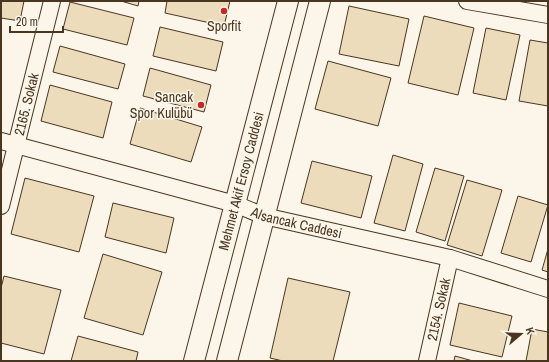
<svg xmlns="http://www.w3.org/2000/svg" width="549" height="362" font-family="'Archivo Narrow',sans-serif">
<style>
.building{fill:#ecdcbc;stroke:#4a3520}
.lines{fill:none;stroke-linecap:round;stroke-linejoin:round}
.minor-casing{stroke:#4a3520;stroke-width:18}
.tertiary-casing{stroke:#4a3520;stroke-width:22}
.minor{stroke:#fbf6e9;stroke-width:16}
.tertiary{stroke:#fbf6e9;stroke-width:20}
.poi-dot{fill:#c62828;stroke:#fbf6e9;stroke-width:1.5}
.labels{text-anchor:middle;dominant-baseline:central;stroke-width:3;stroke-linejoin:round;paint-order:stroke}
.poi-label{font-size:14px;fill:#4a3520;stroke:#fbf6e9}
.street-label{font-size:14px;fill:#4a3520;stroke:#fbf6e9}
</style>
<rect width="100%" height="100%" fill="#fbf6e9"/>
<g class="building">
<polygon points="1,1 24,1 20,21 1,18"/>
<polygon points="121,1 139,1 138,6"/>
<polygon points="167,1 230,1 224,26 165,13"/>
<polygon points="70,2 134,18 127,45 63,29"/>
<polygon points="349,6 409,19 399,66 339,54"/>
<polygon points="424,16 474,28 458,95 408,83"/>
<polygon points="160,27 223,42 216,71 153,56"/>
<polygon points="486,28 520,35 506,100 473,93"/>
<polygon points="530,40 548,43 548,106 519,101"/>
<polygon points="60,46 125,64 118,89 53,72"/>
<polygon points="328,61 391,78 378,126 315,109"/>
<polygon points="150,68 211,85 204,112 143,96"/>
<polygon points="50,85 112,102 103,138 41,121"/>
<polygon points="140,108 202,127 191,162 130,144"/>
<polygon points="393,155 423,164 405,231 374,223"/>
<polygon points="312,161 372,176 361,218 301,203"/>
<polygon points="435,168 464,176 445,241 416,232"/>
<polygon points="25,178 94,196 79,252 11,234"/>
<polygon points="467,180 502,190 482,256 447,245"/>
<polygon points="518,196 548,205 531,262 501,253"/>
<polygon points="113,203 174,218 166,253 105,237"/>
<polygon points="548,249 548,272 542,270"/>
<polygon points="103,254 162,272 143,335 84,318"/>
<polygon points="4,276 61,290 44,354 1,343 1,288"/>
<polygon points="288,278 350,292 333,361 283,361 270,358"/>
<polygon points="459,303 512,316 502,357 450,345"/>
<polygon points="532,329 548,332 548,361 526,361"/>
<polygon points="78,336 138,352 136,361 71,361"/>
<polygon points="455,356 473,361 454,361"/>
</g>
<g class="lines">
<defs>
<g id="minor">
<polyline points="467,1 548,15"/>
<path id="s1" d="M1,141L235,204L264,216L450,258L548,289"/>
<path id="s2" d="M1,206L52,1"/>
<path id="s3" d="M427,361L450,258"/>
</g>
<g id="tertiary">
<path id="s4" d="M194,361L288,1"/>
<polyline points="227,361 320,1"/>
</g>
</defs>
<use href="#minor" class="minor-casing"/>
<use href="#tertiary" class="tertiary-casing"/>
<use href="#minor" class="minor"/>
<use href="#tertiary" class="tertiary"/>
</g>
<g class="poi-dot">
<circle cx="224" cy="11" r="4"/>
<circle cx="201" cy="105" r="4"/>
</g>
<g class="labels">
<g class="poi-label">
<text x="224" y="26">Sporfit</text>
<text x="193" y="97" text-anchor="end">Sancak<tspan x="193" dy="16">Spor Kulübü</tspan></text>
</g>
<g class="street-label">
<text stroke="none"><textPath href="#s2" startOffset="105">2165. Sokak</textPath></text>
<text stroke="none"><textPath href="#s4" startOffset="186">Mehmet Akif Ersoy Caddesi</textPath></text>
<text stroke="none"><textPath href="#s1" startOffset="307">Alsancak Caddesi</textPath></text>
<text stroke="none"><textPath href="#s3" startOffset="53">2154. Sokak</textPath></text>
</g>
</g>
<rect width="549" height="362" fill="none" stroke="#4a3520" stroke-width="4"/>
<g transform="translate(521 334) rotate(71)" stroke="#fbf6e9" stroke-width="3" paint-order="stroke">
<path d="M0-3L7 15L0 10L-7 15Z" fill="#4a3520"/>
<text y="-6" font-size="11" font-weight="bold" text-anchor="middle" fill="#4a3520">K</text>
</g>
<path d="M10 26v6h53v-6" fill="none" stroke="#4a3520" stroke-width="2"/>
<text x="16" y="26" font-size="12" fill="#4a3520" stroke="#fbf6e9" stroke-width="3" paint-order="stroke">20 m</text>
</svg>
